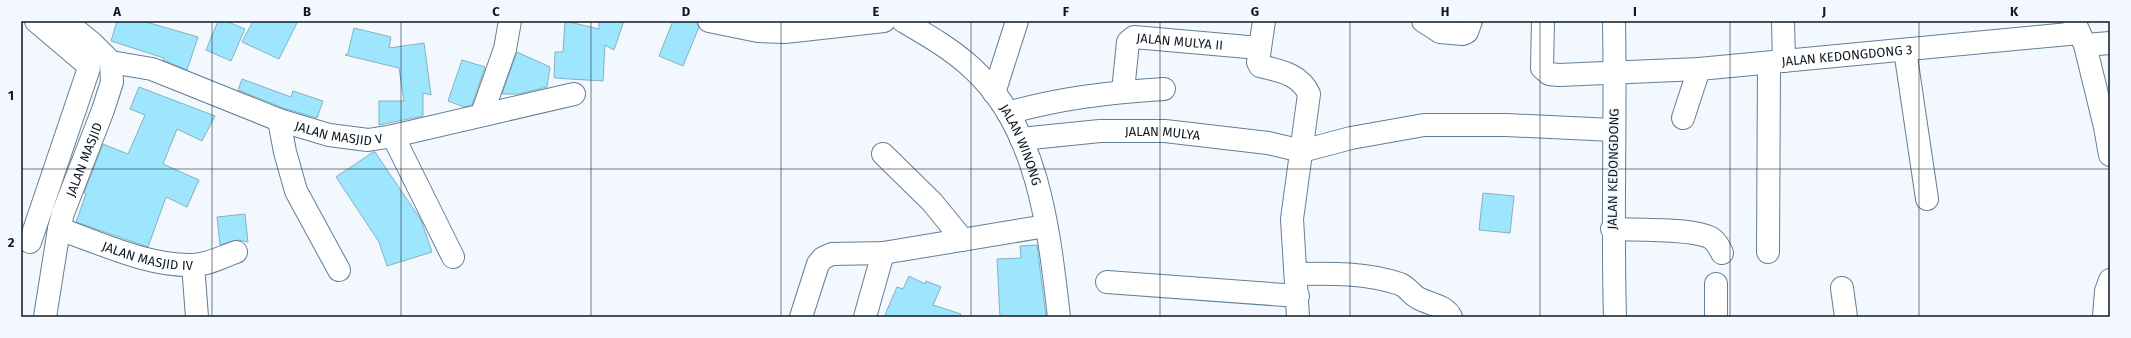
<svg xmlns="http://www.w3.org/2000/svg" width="2131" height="338" font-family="'Fira Sans',sans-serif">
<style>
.building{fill:#9ee6fe;stroke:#87b1bf}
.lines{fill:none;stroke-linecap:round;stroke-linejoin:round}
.minor-casing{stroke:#627f97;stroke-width:24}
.minor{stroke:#fff;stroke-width:22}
.grid{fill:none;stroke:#0d1822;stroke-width:1;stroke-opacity:0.55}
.labels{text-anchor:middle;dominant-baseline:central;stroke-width:3.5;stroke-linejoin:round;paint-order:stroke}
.street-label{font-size:13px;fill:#0d1822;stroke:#f2f8fe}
.neatline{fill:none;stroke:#0d1822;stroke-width:1.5}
.grid-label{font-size:13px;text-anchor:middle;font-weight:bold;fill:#0d1822}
</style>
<rect width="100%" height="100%" fill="#f2f8fe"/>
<g class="building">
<polygon points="117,21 143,21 198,37 187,70 163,60 164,58 111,41"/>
<polygon points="218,21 226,21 245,29 231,61 206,50"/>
<polygon points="253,21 298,21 279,59 242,42"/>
<polygon points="565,21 599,29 599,21 624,21 614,50 605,45 603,81 554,78 555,52 563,52"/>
<polygon points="673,21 697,21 699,27 683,66 659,56"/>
<polygon points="354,28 391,37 389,48 424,43 431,95 423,93 423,116 379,125 379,101 404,101 399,68 345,55 348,53"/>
<polygon points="517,52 550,67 547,87 518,94 502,94"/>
<polygon points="462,60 485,67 472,105 464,107 448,101"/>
<polygon points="242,79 291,97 293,91 323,101 317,118 283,108 238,90"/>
<polygon points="139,87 215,116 202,141 177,129 163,164 199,180 187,207 166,197 148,247 76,222 86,194 84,193 103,144 128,154 145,115 130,109"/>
<polygon points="373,152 375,152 421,220 432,252 387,266 379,242 336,177"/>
<polygon points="1483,193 1514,196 1510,233 1479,230"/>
<polygon points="245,214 248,242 238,240 220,245 217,217"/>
<polygon points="1037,245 1046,317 1000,317 997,259 1021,258 1020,246"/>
<polygon points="909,276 925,284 926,281 941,287 933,305 961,314 960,317 884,317 897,287 903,289"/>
</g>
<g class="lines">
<defs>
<g id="minor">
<polyline points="709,21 758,31 785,32 884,21"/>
<path id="s1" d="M903,21C927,35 950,48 971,67C1039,128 1049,231 1059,317"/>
<path d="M1264,21L1258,62L1260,66C1280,71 1300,74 1309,94L1292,219L1298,317"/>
<polyline points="1423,21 1440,32 1463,34 1467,32 1471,21"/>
<path id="s2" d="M1543,21L1542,68L1549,74L1559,75L1699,69L2079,33"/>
<path d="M1614,21C1616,120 1612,218 1615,317"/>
<polyline points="1783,21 1784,61"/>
<polyline points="2074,21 2085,45 2105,127 2110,155"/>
<polyline points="2085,45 2110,43"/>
<polyline points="1905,50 1927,199"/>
<path id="s3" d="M111,62L152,69L279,120L329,135L368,140L393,136L574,94"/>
<path id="s4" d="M1123,91L1128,42L1134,37L1259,48"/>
<polyline points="994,93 1017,21"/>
<path d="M1008,113C1059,98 1111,92 1164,89"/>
<polyline points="482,114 505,49 510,21"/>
<polyline points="1683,118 1699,69"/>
<polyline points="279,120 285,152 296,191 339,270"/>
<polyline points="393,136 453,257"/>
<path id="s5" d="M1021,139L1100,131H1165L1268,143L1302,151L1351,138L1424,125H1506L1613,130"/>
<polyline points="883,154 932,202 963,240"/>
<path id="s6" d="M59,229C101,243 147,266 192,265C207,265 222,257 236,252"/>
<path d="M1612,229C1635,230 1694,228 1711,238C1717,242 1719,247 1722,253"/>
<polyline points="30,242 89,68 88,65 36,21"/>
<polyline points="1768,252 1769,63"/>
<polyline points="193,265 197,317"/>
<path d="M1297,274C1331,273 1368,273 1400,284C1408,287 1412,296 1420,299C1430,304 1446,306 1451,317"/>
<polyline points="1107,282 1298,296"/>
<polyline points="1716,284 1716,317"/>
<polyline points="1842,288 1846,317"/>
<path id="s7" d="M45,317L59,229L63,213L103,110L112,82L111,62L92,43L65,21"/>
<polyline points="801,317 818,264 823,258 832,254 883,253 1046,226"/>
<polyline points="865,317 883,253"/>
<polyline points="2104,317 2106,291 2110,280"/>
</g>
</defs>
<use href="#minor" class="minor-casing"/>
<use href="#minor" class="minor"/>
</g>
<path class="grid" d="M212,21V317M401,21V317M591,21V317M781,21V317M971,21V317M1160,21V317M1350,21V317M1540,21V317M1730,21V317M1919,21V317M21,169H2110"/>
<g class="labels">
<g class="street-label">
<text stroke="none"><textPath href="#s4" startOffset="103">JALAN MULYA II</textPath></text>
<text stroke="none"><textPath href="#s2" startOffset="355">JALAN KEDONGDONG 3</textPath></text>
<text stroke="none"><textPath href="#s3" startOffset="240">JALAN MASJID V</textPath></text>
<text stroke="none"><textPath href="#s5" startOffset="142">JALAN MULYA</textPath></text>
<text stroke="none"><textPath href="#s1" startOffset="176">JALAN WINONG</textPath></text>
<text stroke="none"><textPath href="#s7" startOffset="163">JALAN MASJID</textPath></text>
<text transform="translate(1613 169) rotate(-89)">JALAN KEDONGDONG</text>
<text stroke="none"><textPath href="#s6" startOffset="93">JALAN MASJID IV</textPath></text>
</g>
</g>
<rect width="2131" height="338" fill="none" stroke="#f2f8fe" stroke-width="44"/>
<rect x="22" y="22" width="2087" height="294" class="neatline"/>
<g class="grid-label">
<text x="117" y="16">A</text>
<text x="307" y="16">B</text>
<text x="496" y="16">C</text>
<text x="686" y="16">D</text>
<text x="876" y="16">E</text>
<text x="1066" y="16">F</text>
<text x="1255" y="16">G</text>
<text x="1445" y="16">H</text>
<text x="1635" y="16">I</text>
<text x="1824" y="16">J</text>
<text x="2014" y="16">K</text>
<text x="11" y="100">1</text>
<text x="11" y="247">2</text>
</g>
</svg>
